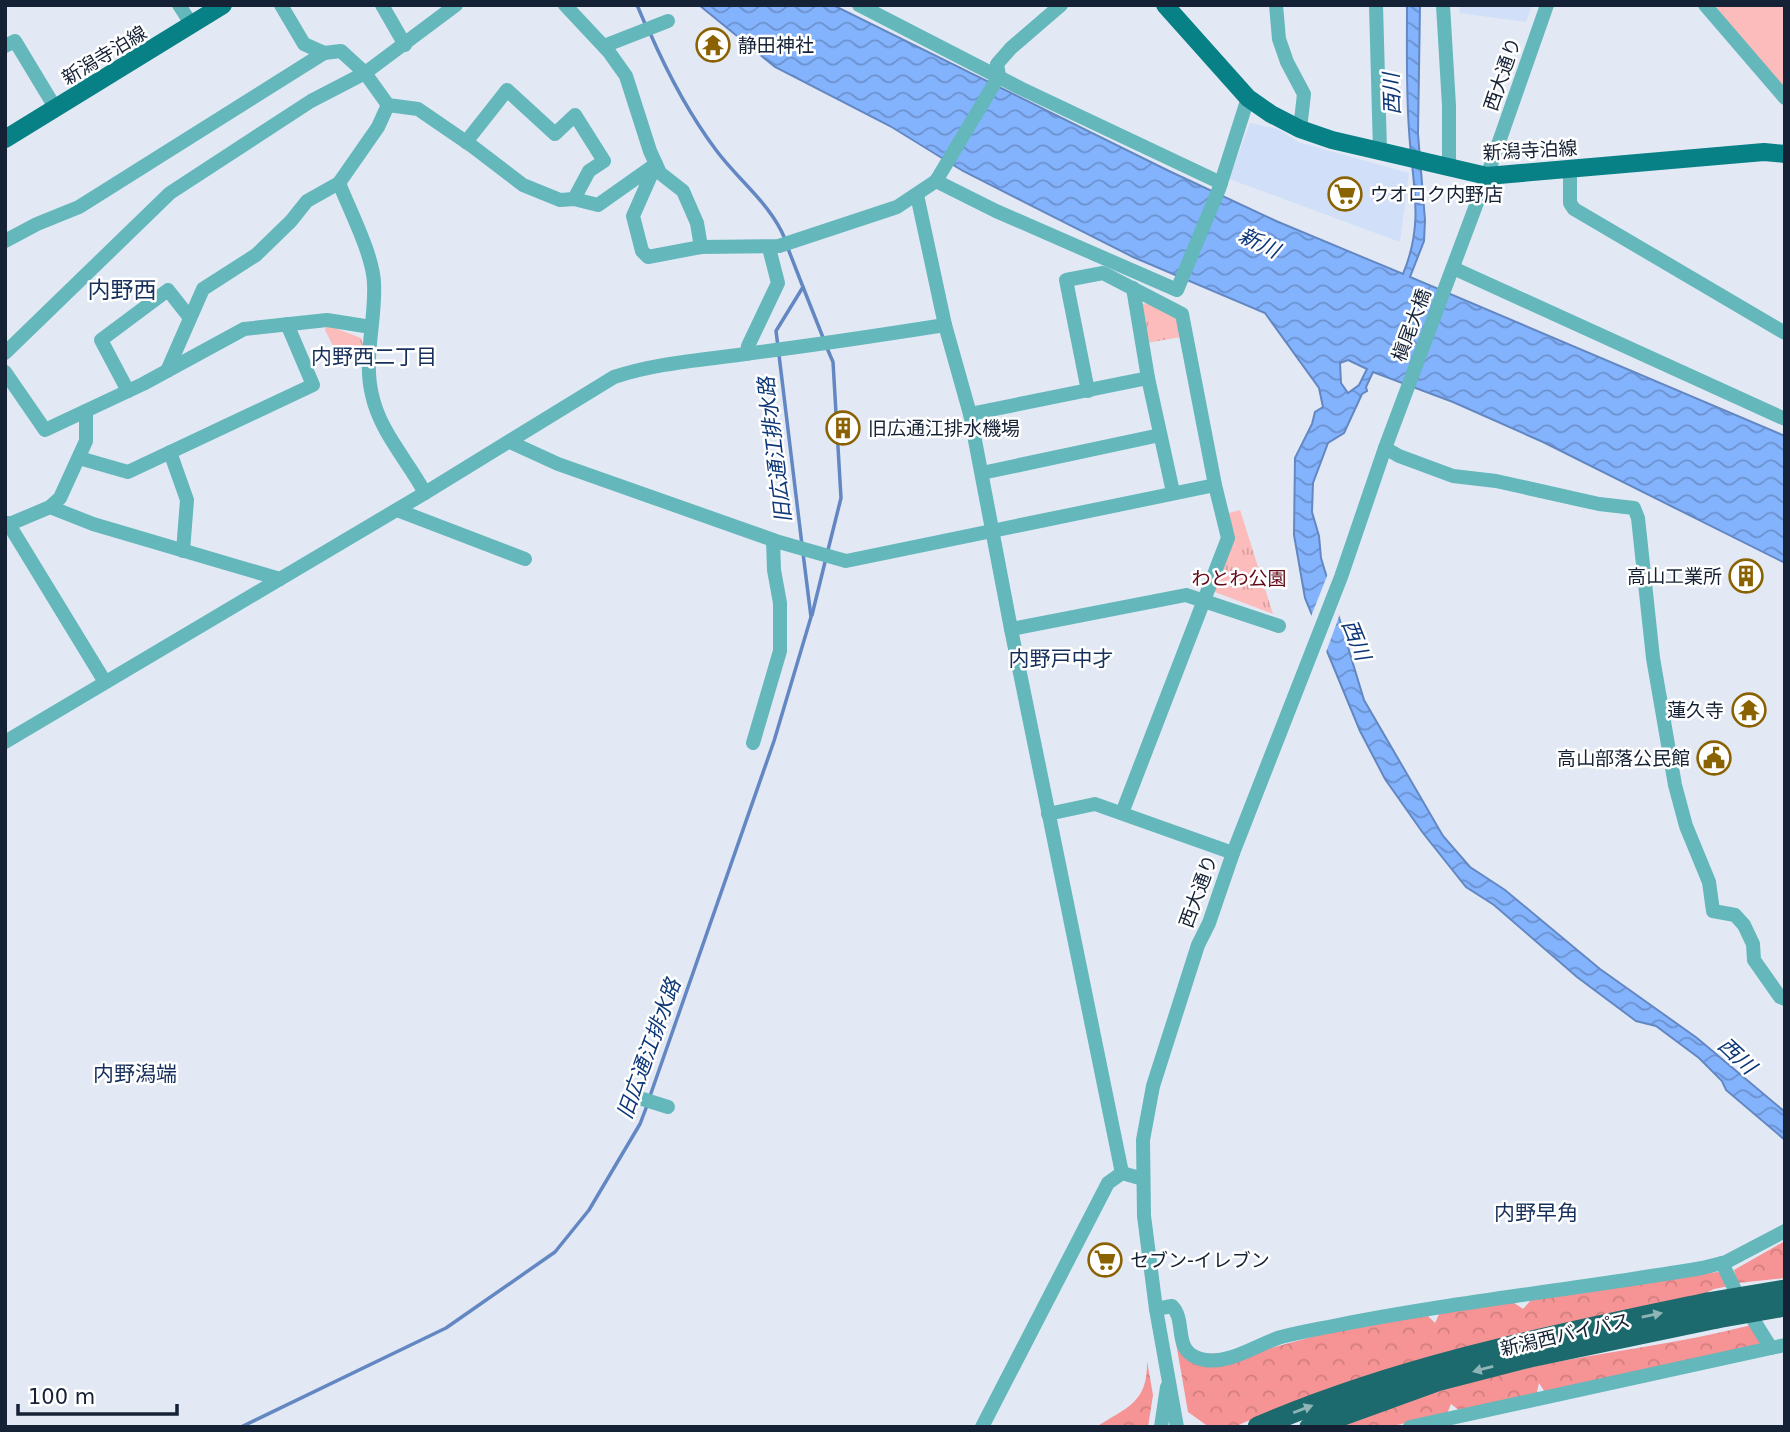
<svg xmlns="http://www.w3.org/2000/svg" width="1790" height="1432" font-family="'DejaVu Sans','Noto Sans JP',sans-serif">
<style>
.built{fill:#d1e0f8}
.grass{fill:#fcbcbb}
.forest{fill:url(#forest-crowns)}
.park{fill:url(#park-tufts)}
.water{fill:url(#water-waves);stroke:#6387c2;stroke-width:2;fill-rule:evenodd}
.pier{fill:#e2e9f4}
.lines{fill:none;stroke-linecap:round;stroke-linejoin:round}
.stream{stroke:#6387c2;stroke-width:3.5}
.minor{stroke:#64b7bb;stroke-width:14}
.major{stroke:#078186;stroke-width:18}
.highway{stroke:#1d6a6e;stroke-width:21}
.highway-bridge{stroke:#1d6a6e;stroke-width:21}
.oneway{fill:#8eb4b6}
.labels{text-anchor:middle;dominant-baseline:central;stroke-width:5;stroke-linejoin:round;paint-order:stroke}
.poi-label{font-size:19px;fill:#152135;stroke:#fff;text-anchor:start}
.street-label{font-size:19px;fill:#152135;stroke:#fff}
.park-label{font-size:19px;fill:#630918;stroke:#fff}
.water-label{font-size:21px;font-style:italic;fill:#0d3778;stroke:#fff}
.neighbourhood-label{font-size:21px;fill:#152f5a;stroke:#fff}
.quarter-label{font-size:23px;fill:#152f5a;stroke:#fff}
</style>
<defs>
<pattern id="forest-crowns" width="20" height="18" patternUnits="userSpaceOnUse" patternTransform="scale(1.75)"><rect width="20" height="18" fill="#f69394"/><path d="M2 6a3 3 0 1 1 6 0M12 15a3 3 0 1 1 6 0" fill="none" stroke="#d27e80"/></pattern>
<pattern id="park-tufts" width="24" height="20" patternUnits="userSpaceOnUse" patternTransform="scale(1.75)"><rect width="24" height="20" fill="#fcbcbb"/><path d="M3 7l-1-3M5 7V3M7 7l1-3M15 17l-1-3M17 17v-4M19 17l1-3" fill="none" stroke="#d7a1a1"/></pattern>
<pattern id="water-waves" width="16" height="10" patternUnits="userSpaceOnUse" patternTransform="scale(1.75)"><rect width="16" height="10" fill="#84b3fe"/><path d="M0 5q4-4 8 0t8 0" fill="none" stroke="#6b91ce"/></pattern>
</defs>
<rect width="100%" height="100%" fill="#e2e9f4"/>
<g class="built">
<polygon points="1460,5 1532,5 1526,22 1459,13"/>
<polygon points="1250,123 1278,129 1298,142 1409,173 1400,242 1229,179"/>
</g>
<polygon class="grass" points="1714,5 1785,5 1785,88"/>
<g class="forest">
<polygon points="1785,1241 1785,1278 1738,1283 1734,1270"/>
<polygon points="1717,1272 1722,1273 1729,1286 1714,1289 1691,1300 1266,1413 1234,1427 1209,1427 1188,1412 1175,1337 1184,1355 1260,1351 1319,1335 1427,1315 1435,1323 1440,1312 1513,1302 1523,1309 1531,1300"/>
<path d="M1751,1325L1760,1340V1345L1546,1394L1539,1383L1536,1396L1460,1411L1451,1404L1447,1414L1388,1427H1337C1400,1400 1468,1380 1536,1366C1607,1351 1680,1344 1751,1325Z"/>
<path d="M1147,1361L1153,1395L1148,1427H1096C1127,1407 1148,1403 1147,1361Z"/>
</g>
<g class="park">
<polygon points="1149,303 1178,318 1181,337 1147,343 1141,304"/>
<polygon points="327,325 361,338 364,347 339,358 325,330"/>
<polygon points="1240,510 1273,614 1212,591 1229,513"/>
</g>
<path class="water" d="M699,5H833L1169,171L1276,221L1403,274C1425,221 1412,184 1409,130C1406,89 1407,47 1407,5H1420L1418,134L1425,220L1424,241L1410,277L1785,436V563L1543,442L1453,402L1373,372L1366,387L1367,391L1362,394L1344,433L1328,443L1313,483L1312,512L1319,536L1321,558L1364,700L1443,836L1470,867L1505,890L1600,969L1697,1038L1785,1112V1140L1726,1090L1722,1081L1699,1058L1656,1026L1636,1021L1577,977L1494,905L1466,887L1423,833L1385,779L1360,731L1305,598L1294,535L1295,458L1312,424L1315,412L1323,407L1319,388L1265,313L1133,257L963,171L890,126L775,67ZM1348,360L1367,369L1359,385L1348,393L1341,383L1340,363Z"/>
<polygon class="pier" points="1329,571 1341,611 1325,655 1310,619"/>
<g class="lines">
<g class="stream">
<polyline points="637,5 646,26"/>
<path d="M650,33C668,74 689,114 716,150C738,180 771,204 785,239"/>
<polyline points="803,287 824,340"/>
<polyline points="778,347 776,331 803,287 787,246"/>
<polyline points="827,348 833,362 841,498 828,550"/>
<polyline points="779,355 802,545"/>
<polyline points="812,615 826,558"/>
<polyline points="650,1096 774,741 811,617 803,553"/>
<polyline points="241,1427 446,1328 555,1252 589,1210 640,1124 648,1103"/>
</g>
<g class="minor">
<polyline points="179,5 192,25"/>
<polyline points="281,5 304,44 324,53 341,51 365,73 388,105 418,109 472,146 523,185 560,200 574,199 598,205 656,164 633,216 642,251 648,257 701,247 779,246 897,207 936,181 999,76 997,64 1011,48 1061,5"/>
<polyline points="382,5 405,45"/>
<polyline points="565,5 609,52 626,76 650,151 660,173 683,191 697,223 701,247"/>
<polyline points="859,5 1020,88 1221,183"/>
<polyline points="1276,5 1279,39 1287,62 1304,94 1300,129"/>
<polyline points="1376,5 1380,151"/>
<polyline points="1443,5 1449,106 1449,169"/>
<polyline points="1705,5 1785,98"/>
<polyline points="5,46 15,41 56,109"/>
<polyline points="604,46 668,21"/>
<path d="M388,105L378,127L339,183C350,211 373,255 374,283C376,321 363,357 372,395C380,432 408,461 425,493"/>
<polyline points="466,142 507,90 555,134 575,115 604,161 589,171 574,199"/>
<polyline points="1570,169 1570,203 1574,209 1785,333"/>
<polyline points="936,181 996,211 1177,290 1219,189 1248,98"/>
<polyline points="917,195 945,325 970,414 1011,629 1122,1173"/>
<polyline points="5,241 37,224 79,207 324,53"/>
<polyline points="1453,268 1785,419"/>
<polyline points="1133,288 1148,378 1173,492"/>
<polyline points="5,353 170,193 311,101 365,73 456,5"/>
<polyline points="747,354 748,346 778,283 769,248"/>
<polyline points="167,371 203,289 256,255 291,221 307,201 339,183"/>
<polyline points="5,372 45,430 143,384 244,329 327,320 371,327"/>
<polyline points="128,391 101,340 168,290 190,318"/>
<polyline points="1088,391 1066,280 1103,273 1182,314 1215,485 1228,538 1122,813"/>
<polyline points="970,414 1148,378"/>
<polyline points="510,442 558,464 779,542 846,561 1215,485"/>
<polyline points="1385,448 1399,456 1453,476 1496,481 1599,504 1634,508 1638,518 1653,658 1675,785 1686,826 1709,882 1713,911 1735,915 1744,925 1753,944 1754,960 1780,997 1785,999"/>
<polyline points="170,452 187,500 183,551"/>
<polyline points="79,458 128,472 313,385 287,324"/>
<polyline points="982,473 1160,435"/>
<polyline points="50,507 93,524 280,579"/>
<polyline points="397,510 525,559"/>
<polyline points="8,523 105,682"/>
<polyline points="5,526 50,507 60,498 86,441 86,411"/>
<polyline points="1011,629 1186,595 1279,626"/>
<path d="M5,742L425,493L614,377C660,362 705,360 752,353C816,345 881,335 945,325"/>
<polyline points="753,743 780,651 780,603 774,570 773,540"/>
<polyline points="1048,814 1095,804 1233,853"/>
<polyline points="633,1096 668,1107"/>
<path d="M1156,1309L1172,1306C1188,1322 1170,1354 1205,1360C1230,1364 1258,1344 1281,1337C1297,1333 1313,1330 1328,1327C1452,1302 1578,1289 1702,1268L1726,1262L1785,1231"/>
<polyline points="1771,1348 1785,1345"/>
<polyline points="982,1427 1108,1183 1122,1173 1143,1179"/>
<polyline points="1161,1427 1167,1387"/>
<polyline points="1177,1427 1156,1309 1144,1216 1143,1140 1153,1086 1198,945 1209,923 1233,853 1341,577 1385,448 1487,176 1547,5"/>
<polyline points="1410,1427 1771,1348 1736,1292 1722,1263"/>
</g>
<g class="major">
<polyline points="1165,5 1248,98 1271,114 1300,129 1332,140 1487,176 1764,152 1785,154"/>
<polyline points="5,139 223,5"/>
</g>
<g class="highway">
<path d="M1258,1427C1401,1365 1555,1335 1707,1303"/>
<polyline points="1310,1427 1440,1380 1530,1357 1717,1318"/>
</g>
<g class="highway-bridge">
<polyline points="1707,1303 1785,1290"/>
<polyline points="1717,1318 1785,1306"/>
</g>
</g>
<defs><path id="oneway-solid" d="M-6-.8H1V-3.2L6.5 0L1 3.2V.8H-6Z" transform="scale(1.75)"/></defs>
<g class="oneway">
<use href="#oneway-solid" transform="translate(1652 1315) rotate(-12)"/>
<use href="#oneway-solid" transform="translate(1483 1369) rotate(165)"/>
<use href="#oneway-solid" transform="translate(1303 1409) rotate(-21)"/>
</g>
<defs>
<symbol id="temple-ring" viewBox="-11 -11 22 22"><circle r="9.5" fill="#fff" stroke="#8b6202" stroke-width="1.5"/><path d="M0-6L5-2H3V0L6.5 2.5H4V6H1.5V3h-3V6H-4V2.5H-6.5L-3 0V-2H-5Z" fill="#8b6202"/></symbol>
<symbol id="supermarket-ring" viewBox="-11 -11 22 22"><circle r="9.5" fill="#fff" stroke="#8b6202" stroke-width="1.5"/><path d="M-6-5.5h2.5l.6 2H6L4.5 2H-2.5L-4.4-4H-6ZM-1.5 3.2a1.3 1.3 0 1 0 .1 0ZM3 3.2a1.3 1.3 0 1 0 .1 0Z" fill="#8b6202"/></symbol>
<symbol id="building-ring" viewBox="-11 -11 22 22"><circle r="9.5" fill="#fff" stroke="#8b6202" stroke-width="1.5"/><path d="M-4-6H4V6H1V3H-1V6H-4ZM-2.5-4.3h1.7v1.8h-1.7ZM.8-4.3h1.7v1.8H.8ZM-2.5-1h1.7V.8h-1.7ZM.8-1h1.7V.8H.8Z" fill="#8b6202"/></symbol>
<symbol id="civic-ring" viewBox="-11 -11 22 22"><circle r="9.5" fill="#fff" stroke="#8b6202" stroke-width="1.5"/><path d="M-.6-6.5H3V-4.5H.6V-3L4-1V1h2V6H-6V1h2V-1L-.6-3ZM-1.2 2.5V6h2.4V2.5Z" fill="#8b6202"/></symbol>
</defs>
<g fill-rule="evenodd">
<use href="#temple-ring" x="694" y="26" width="38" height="38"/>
<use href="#supermarket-ring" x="1326" y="175" width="38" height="38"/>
<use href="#building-ring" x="824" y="409" width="38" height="38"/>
<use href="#building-ring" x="1727" y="557" width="38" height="38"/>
<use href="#temple-ring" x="1730" y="691" width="38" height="38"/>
<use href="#civic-ring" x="1695" y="739" width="38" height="38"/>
<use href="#supermarket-ring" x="1086" y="1241" width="38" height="38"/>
</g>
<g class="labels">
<g class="poi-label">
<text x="738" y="45">静田神社</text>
<text x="1370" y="194">ウオロク内野店</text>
<text x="868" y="428">旧広通江排水機場</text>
<text x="1722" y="576" text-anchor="end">高山工業所</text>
<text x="1724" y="710" text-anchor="end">蓮久寺</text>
<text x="1690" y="758" text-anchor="end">高山部落公民館</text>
<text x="1130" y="1260">セブン-イレブン</text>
</g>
<g class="street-label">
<text transform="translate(104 55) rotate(-31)">新潟寺泊線</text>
<text transform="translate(1502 74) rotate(-71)">西大通り</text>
<text transform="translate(1530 150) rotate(-3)">新潟寺泊線</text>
<text transform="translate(1411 325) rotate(-69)">槇尾大橋</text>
<text transform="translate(1198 891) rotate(-70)">西大通り</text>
<text transform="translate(1565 1334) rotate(-13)">新潟西バイパス</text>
</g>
<g class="park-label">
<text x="1239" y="578">わとわ公園</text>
</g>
<g class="water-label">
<text transform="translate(1392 94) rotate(-92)">西川</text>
<text transform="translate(1259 243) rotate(26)">新川</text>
<text transform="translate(775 450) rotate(-97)">旧広通江排水路</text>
<text transform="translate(1356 640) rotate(68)">西川</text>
<text transform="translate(649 1049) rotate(-70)">旧広通江排水路</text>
<text transform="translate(1737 1056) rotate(43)">西川</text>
</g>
<g class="neighbourhood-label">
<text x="374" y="357">内野西二丁目</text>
<text x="1061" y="659">内野戸中才</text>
<text x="135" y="1074">内野潟端</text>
<text x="1536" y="1213">内野早角</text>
</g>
<g class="quarter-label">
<text x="122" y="290">内野西</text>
</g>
</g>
<rect width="1790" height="1432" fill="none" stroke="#152135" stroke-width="14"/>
<path d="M18 1404v10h159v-10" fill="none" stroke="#152135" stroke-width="3.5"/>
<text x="28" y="1404" font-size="21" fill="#152135" stroke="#ffffff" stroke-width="5" paint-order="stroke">100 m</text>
</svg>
